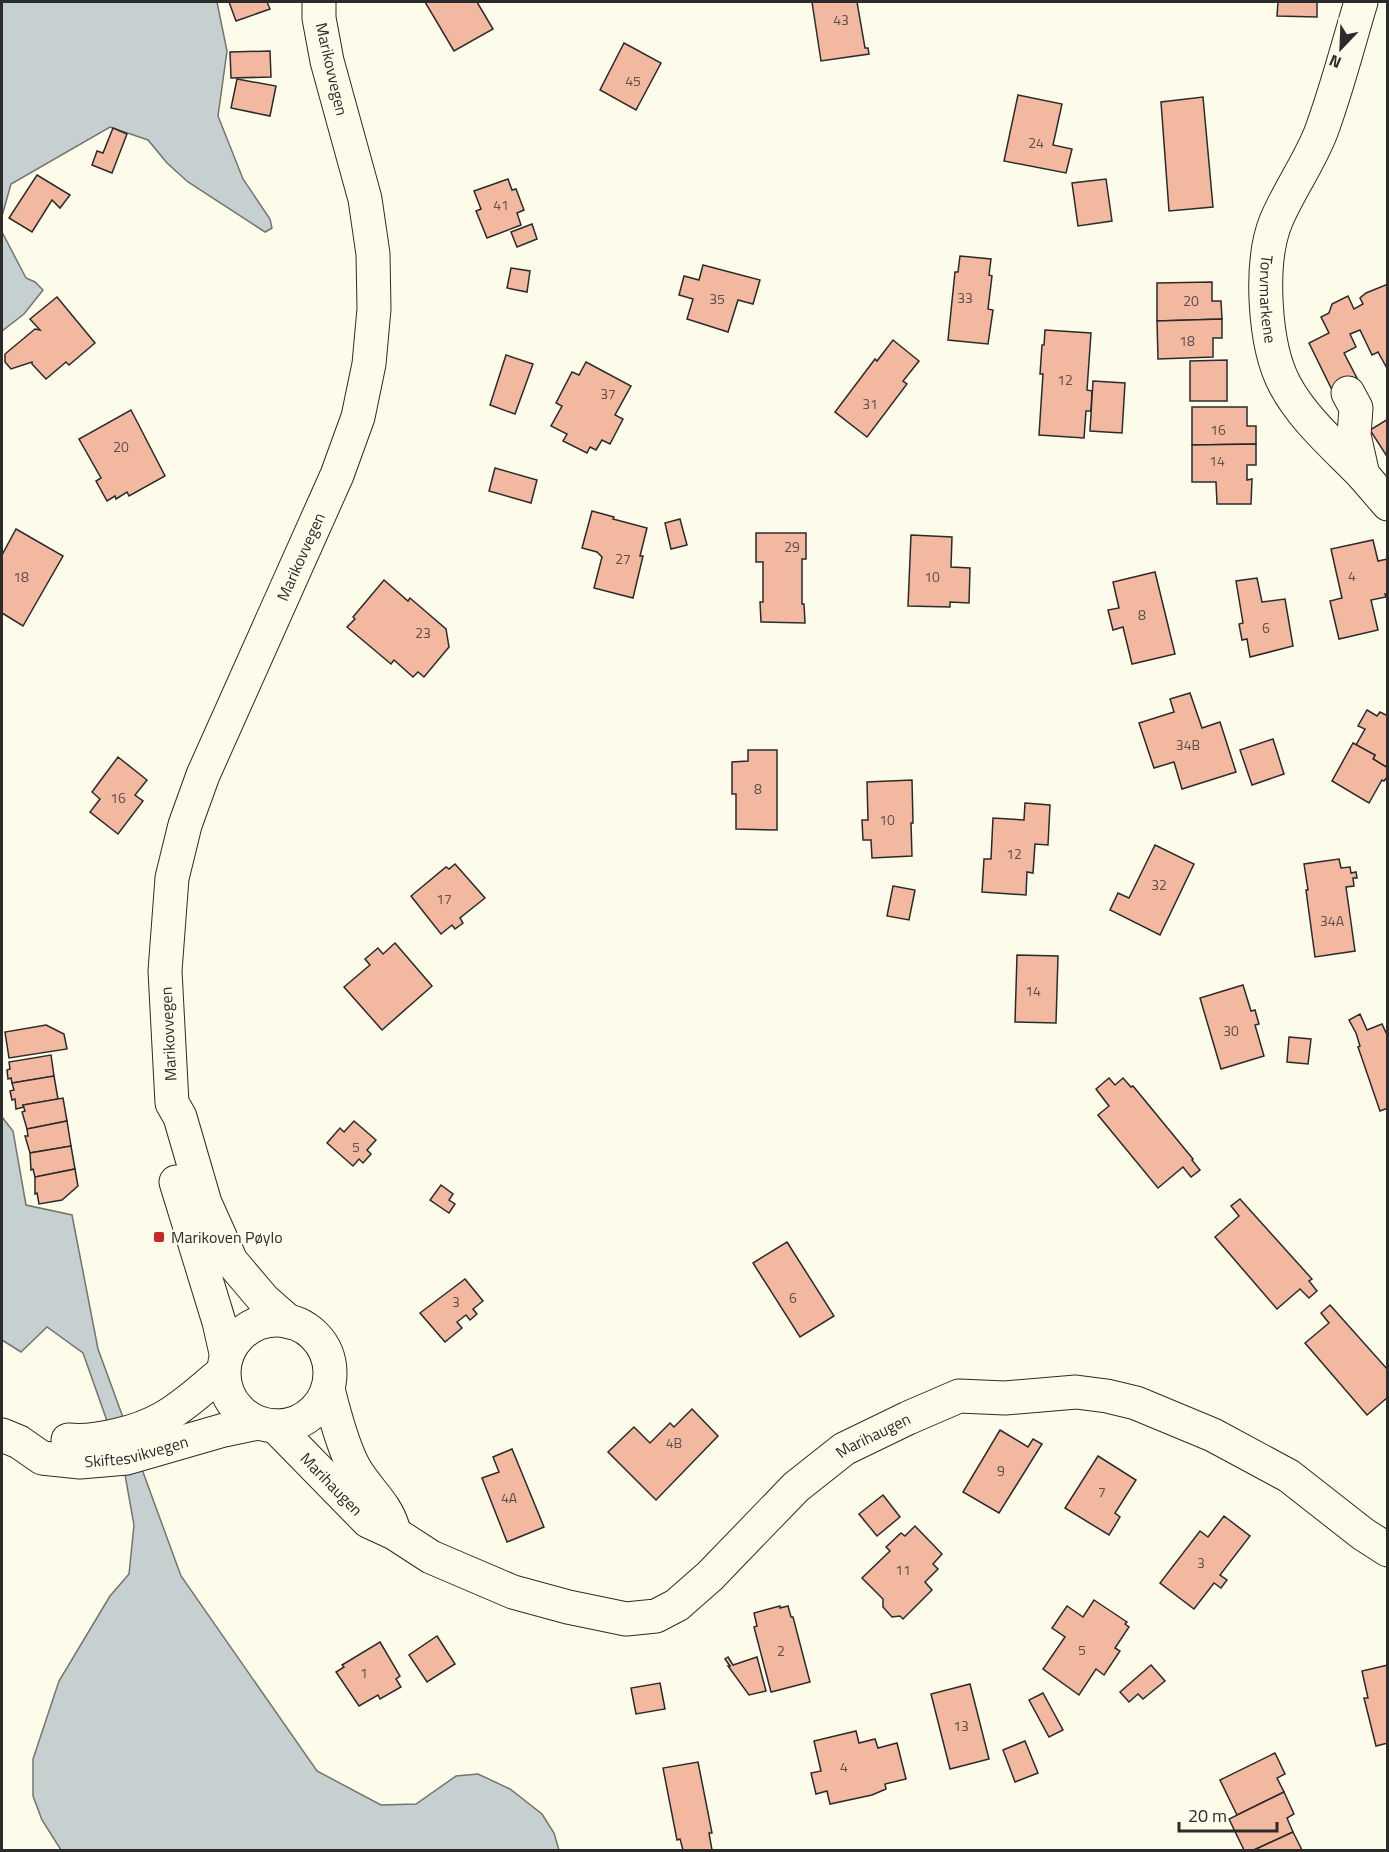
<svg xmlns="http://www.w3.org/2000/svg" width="1389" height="1852" font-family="'Titillium Web',sans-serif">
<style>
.water{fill:#c7d0d0;stroke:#74746e;stroke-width:1.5}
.building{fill:#f2b8a0;stroke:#2b2b2b;stroke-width:1.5}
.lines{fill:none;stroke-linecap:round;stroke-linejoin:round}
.minor-casing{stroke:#2b2b2b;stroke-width:35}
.major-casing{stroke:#2b2b2b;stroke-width:35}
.minor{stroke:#fdfbea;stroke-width:33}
.major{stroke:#fdfbea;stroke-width:33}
.poi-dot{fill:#c62828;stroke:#fdfbea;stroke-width:2}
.labels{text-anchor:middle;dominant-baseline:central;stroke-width:4.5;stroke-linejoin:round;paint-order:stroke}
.number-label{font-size:14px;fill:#5d4e48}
.street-label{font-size:16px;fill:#2b2b2b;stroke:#fdfbea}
.poi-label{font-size:16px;fill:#2b2b2b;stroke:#fdfbea;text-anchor:start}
</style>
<rect width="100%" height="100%" fill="#fdfbea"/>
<g class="water">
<polygon points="2,2 217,2 227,51 218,116 243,179 270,219 272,228 265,232 188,182 167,163 148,140 110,127 11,184 2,216"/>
<polygon points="2,232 26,278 35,282 43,290 24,314 2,331"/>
<polygon points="2,1117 13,1131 26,1205 72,1215 98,1349 181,1576 317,1771 381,1805 416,1804 456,1776 478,1774 510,1789 542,1814 554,1833 559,1850 61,1850 42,1820 33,1796 33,1759 59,1681 110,1596 129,1574 134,1525 124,1469 83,1353 47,1327 21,1352 2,1340"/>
</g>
<g class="building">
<polygon points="229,2 267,2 270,9 236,21"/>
<polygon points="425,2 477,2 493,29 454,51"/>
<polygon points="812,2 857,2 865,48 868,48 869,54 821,61"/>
<polygon points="1278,2 1317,2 1317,17 1277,16"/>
<polygon points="624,43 661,63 636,110 600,90"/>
<polygon points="270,51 271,77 231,78 230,52"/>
<polygon points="237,79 276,86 270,116 231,108"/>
<polygon points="1018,95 1062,104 1053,145 1072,149 1066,173 1004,161"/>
<polygon points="1203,97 1213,207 1169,211 1161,102"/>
<polygon points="113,128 127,134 112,173 92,165 97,151 103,153"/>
<polygon points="37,175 70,195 60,208 52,200 32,232 9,218"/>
<polygon points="508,179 512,190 516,189 524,210 517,213 521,225 487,238 476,211 481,209 474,191"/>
<polygon points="1106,179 1112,221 1078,226 1072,183"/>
<polygon points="532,224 537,239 517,247 511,232"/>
<polygon points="960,256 991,259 989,275 992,276 988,309 993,310 988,344 948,340 955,272 958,272"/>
<polygon points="703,265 760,280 753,304 738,300 728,332 687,319 693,299 679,295 684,276 699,280"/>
<polygon points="511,268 530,271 527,292 507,288"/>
<polygon points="1212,282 1212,301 1221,301 1222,319 1157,321 1157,283"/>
<polygon points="1388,284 1388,370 1378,352 1372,355 1360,330 1350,334 1356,347 1344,353 1360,384 1335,396 1309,343 1329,333 1321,317 1329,313 1332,304 1348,296 1354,309 1363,304 1360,298 1366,293"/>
<polygon points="57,297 95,343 69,365 66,362 46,379 32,364 32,362 11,369 5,362 5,354 35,329 40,330 30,319"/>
<polygon points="1222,319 1222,338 1213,338 1213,357 1158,359 1157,321"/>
<polygon points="1045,330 1091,333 1087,390 1092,391 1091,411 1086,411 1084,438 1039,435 1043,374 1040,374 1042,345 1044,345"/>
<polygon points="893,340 919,361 903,381 907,384 867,437 835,412 875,359 877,361"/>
<polygon points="506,355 533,364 515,414 490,405"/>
<polygon points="1227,360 1227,401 1190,401 1190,361"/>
<polygon points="586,362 631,386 615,415 623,419 610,444 602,440 596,450 590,447 587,453 563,441 567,434 551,426 562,406 556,403 572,372 579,375"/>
<polygon points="1093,381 1125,383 1122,433 1090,431"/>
<polygon points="1192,407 1247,407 1247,426 1256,426 1256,444 1192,445"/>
<polygon points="131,410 165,476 129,496 127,492 116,499 115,496 107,501 96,481 101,478 79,439"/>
<polygon points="1388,419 1388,458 1370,430"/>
<polygon points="1256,444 1256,465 1247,465 1247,480 1252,479 1251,504 1217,504 1216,482 1192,482 1192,445"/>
<polygon points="495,468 537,480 531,503 489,491"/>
<polygon points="592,511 614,517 613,519 647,528 640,556 643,556 633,598 594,588 602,557 597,552 582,548"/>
<polygon points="680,519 687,545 671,549 665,523"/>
<polygon points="16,529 63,556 23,626 2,613 2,555"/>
<polygon points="756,533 806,533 806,559 802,559 802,604 804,604 805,623 761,622 760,602 763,602 763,562 756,562"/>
<polygon points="911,535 952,537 951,567 970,568 969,603 950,602 950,607 908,606"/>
<polygon points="1373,540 1378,561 1387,559 1388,561 1388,594 1385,594 1386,597 1371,600 1378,630 1339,639 1330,601 1342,598 1331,549"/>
<polygon points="1155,572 1175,654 1132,664 1123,627 1113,630 1108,610 1119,608 1113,582"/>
<polygon points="1257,578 1262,602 1285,599 1293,646 1250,657 1247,639 1242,640 1239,624 1243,623 1236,581"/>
<polygon points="384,580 408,601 410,598 446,629 449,647 424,677 418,672 413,677 394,660 391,664 347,627 355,619 353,617"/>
<polygon points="1190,693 1202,728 1220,722 1236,772 1182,789 1174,762 1154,768 1139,723 1174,712 1170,699"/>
<polygon points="1367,710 1377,716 1380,712 1388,716 1388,768 1373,759 1375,755 1356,745 1365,729 1358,726"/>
<polygon points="1273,739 1284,774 1252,785 1240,750"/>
<polygon points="1353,743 1375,755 1373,759 1388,768 1388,776 1384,781 1382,780 1369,803 1332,781"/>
<polygon points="748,750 777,750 777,830 736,829 736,794 732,794 732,762 748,761"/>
<polygon points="118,757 147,780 135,795 143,801 118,834 90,812 100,799 92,792"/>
<polygon points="912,780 913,823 911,823 912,856 872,858 871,840 863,840 862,820 868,820 867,782"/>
<polygon points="1025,803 1050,805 1048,845 1035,844 1033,873 1027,872 1026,895 982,892 984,859 991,859 993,818 1024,820"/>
<polygon points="1155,845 1194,864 1160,935 1110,910 1118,893 1129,898"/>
<polygon points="1339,859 1341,868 1350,867 1351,873 1356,872 1357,878 1353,878 1354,886 1346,887 1355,951 1315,957 1306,890 1308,890 1304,864"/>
<polygon points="455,864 485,898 460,918 463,923 455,929 452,925 441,934 411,896 446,867 449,869"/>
<polygon points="893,886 915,890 909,920 887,916"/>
<polygon points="395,943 432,986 382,1030 344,987 370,965 365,959 378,948 383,954"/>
<polygon points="1017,955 1058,956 1056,1023 1015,1022"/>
<polygon points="1243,985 1251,1011 1255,1010 1259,1024 1255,1025 1264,1056 1221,1069 1200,998"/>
<polygon points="1360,1014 1367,1030 1382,1024 1388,1037 1388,1108 1380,1111 1358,1047 1360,1046 1356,1033 1349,1020"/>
<polygon points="46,1025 64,1034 67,1049 9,1058 5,1032"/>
<polygon points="1289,1037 1311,1039 1308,1064 1287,1062"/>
<polygon points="51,1055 54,1076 12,1083 11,1078 8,1079 7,1070 10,1069 9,1062"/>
<polygon points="54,1076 58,1099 23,1105 24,1107 16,1109 15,1099 12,1100 10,1091 14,1090 12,1083"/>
<polygon points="1109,1078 1115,1085 1123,1078 1131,1087 1133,1086 1193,1159 1192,1160 1200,1170 1191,1177 1183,1167 1158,1188 1098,1115 1109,1106 1096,1089"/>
<polygon points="63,1098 67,1121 27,1129 22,1112 25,1111 23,1105"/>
<polygon points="67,1121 71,1146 30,1153 25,1136 28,1136 27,1129"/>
<polygon points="354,1121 376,1140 367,1150 371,1154 363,1163 359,1159 353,1166 327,1143 340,1128 344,1132"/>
<polygon points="71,1146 75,1169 35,1177 33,1169 31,1170 30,1153"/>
<polygon points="75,1169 78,1186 62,1200 39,1204 37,1193 35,1194 35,1177"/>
<polygon points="441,1185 453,1194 449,1200 455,1204 449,1213 430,1200"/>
<polygon points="1240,1199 1312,1279 1309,1281 1317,1291 1309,1298 1300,1289 1277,1309 1215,1237 1239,1216 1231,1206"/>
<polygon points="787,1242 834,1316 800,1337 753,1263"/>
<polygon points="465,1279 483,1301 473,1309 477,1314 470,1320 466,1315 457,1322 462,1328 445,1342 420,1313"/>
<polygon points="1330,1305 1388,1370 1388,1397 1367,1415 1305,1343 1329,1323 1321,1313"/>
<polygon points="692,1409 718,1436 656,1500 608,1452 634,1427 650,1443 670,1423 674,1427"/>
<polygon points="1000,1430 1028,1447 1033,1439 1042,1444 999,1513 963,1492"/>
<polygon points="512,1449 544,1527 507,1542 482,1478 499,1472 493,1457"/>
<polygon points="1098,1456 1136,1480 1115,1513 1120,1517 1109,1535 1065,1508"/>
<polygon points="883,1495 900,1517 877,1536 859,1514"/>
<polygon points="1224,1516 1250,1536 1220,1575 1227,1580 1221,1588 1214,1583 1194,1609 1160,1583 1200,1531 1208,1537"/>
<polygon points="915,1526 942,1554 933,1564 938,1569 925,1582 932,1590 903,1619 900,1616 892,1617 883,1607 883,1599 862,1578 890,1551 886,1547 901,1533 905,1536"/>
<polygon points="1094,1600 1127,1622 1125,1624 1129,1627 1115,1648 1120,1651 1104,1675 1096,1669 1079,1695 1043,1669 1065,1637 1052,1628 1067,1606 1083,1617"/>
<polygon points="780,1606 780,1608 788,1606 791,1617 793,1617 810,1682 771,1692 754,1627 757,1626 754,1613"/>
<polygon points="437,1636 455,1664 427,1682 409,1655"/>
<polygon points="380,1642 400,1676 396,1679 401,1687 380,1699 378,1695 359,1706 336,1672 344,1667 342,1665"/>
<polygon points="728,1657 733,1665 757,1657 766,1691 749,1695 728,1666 730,1666 725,1659"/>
<polygon points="1151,1665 1165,1681 1143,1699 1138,1694 1129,1702 1120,1692"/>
<polygon points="1388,1665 1388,1743 1376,1746 1364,1698 1368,1698 1362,1671"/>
<polygon points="660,1683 665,1709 636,1714 631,1688"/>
<polygon points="970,1684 989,1759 950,1769 931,1694"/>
<polygon points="1043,1693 1063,1730 1049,1737 1029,1700"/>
<polygon points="856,1731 859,1743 875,1739 878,1748 897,1743 906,1779 885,1784 886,1789 872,1795 830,1804 827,1791 816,1794 811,1773 821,1771 814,1741"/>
<polygon points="1025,1741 1038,1773 1015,1782 1003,1750"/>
<polygon points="1275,1753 1285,1774 1277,1778 1284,1792 1237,1815 1220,1780"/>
<polygon points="698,1762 712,1833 709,1833 712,1850 683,1850 680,1839 677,1840 663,1768"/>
<polygon points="1284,1792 1294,1814 1287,1818 1293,1832 1254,1850 1244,1850 1229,1819"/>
<polygon points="1293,1832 1302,1850 1254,1850"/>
</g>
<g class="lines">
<defs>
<g id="minor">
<path id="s1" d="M1361,2C1348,45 1337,89 1321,132C1309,163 1289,190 1276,221C1259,263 1264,346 1285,385C1303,419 1336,447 1363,475"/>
<polyline points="1348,393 1356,408 1354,435 1363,475 1388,504"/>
<path d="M328,1389C334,1413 343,1448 355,1469C368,1491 386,1504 393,1528"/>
<path id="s2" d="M275,1426L368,1521L394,1533L431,1557L513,1592L568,1607L626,1619L656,1616L677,1605L710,1576L796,1487L844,1449L908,1418L959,1396L1005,1398L1076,1392L1107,1396L1136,1403L1213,1435L1289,1476L1363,1534L1388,1550"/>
</g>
<g id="major">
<polyline points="176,1182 219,1322 226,1353"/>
<circle cx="277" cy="1373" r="53"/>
<path id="s3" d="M289,1322L264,1300L231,1261L205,1203L180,1117L172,1103L165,971L172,878L185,825L203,775L337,475L358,417L369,364L374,309L373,254L365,199L327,61L319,18V2"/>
<path id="s4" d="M2,1435L19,1442L42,1458L80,1462L127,1458L224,1430L258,1423"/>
<path d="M68,1440C95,1443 139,1432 163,1418C185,1406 204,1387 223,1372"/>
</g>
</defs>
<use href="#minor" class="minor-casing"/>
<use href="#major" class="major-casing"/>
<use href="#minor" class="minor"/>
<use href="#major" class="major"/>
</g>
<rect class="poi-dot" x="153" y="1231" width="12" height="12" rx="3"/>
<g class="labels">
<g class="number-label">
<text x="841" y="19">43</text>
<text x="633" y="80">45</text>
<text x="1036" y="142">24</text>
<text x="501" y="204">41</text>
<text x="965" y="297">33</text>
<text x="717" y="298">35</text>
<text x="1191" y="300">20</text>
<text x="1187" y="340">18</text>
<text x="1065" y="379">12</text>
<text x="608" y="393">37</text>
<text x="870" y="403">31</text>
<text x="1218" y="429">16</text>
<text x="121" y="446">20</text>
<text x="1217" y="460">14</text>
<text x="792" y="546">29</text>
<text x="623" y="558">27</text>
<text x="1352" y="575">4</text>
<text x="21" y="576">18</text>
<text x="932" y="576">10</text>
<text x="1142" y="614">8</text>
<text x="1266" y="627">6</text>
<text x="423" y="632">23</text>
<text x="1188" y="744">34B</text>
<text x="758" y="788">8</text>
<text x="118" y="797">16</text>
<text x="887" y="819">10</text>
<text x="1014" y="853">12</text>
<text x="1159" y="884">32</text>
<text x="444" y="898">17</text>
<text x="1332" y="920">34A</text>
<text x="1033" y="990">14</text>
<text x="1231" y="1030">30</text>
<text x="356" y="1146">5</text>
<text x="793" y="1297">6</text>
<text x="456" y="1301">3</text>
<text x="674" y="1442">4B</text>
<text x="1001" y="1470">9</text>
<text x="1102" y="1491">7</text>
<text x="509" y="1497">4A</text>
<text x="1201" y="1562">3</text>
<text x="903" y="1569">11</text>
<text x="1082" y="1649">5</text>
<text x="781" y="1650">2</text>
<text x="364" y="1672">1</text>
<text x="961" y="1725">13</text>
<text x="844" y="1766">4</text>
</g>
<g class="street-label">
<text transform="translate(332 69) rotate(77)">Marikovvegen</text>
<text stroke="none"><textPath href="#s1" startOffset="315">Torvmarkene</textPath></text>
<text stroke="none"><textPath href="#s3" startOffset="826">Marikovvegen</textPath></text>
<text transform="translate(168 1034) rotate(-93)">Marikovvegen</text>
<text stroke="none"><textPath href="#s2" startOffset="726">Marihaugen</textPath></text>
<text stroke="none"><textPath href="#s4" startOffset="142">Skiftesvikvegen</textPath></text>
<text stroke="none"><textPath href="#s2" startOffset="81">Marihaugen</textPath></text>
</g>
<g class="poi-label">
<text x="171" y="1237">Marikoven Pøylo</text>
</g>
</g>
<rect width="1389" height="1852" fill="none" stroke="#2b2b2b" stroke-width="6"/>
<g transform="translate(1341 48) rotate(203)" stroke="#fdfbea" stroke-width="4.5" paint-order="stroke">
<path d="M0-4.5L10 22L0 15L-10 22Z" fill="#2b2b2b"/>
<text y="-9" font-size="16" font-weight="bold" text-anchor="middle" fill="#2b2b2b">N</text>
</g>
<path d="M1179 1822v9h98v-9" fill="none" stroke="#2b2b2b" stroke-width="3"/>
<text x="1188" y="1822" font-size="18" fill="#2b2b2b" stroke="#fdfbea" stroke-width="4.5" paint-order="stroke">20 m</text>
</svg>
